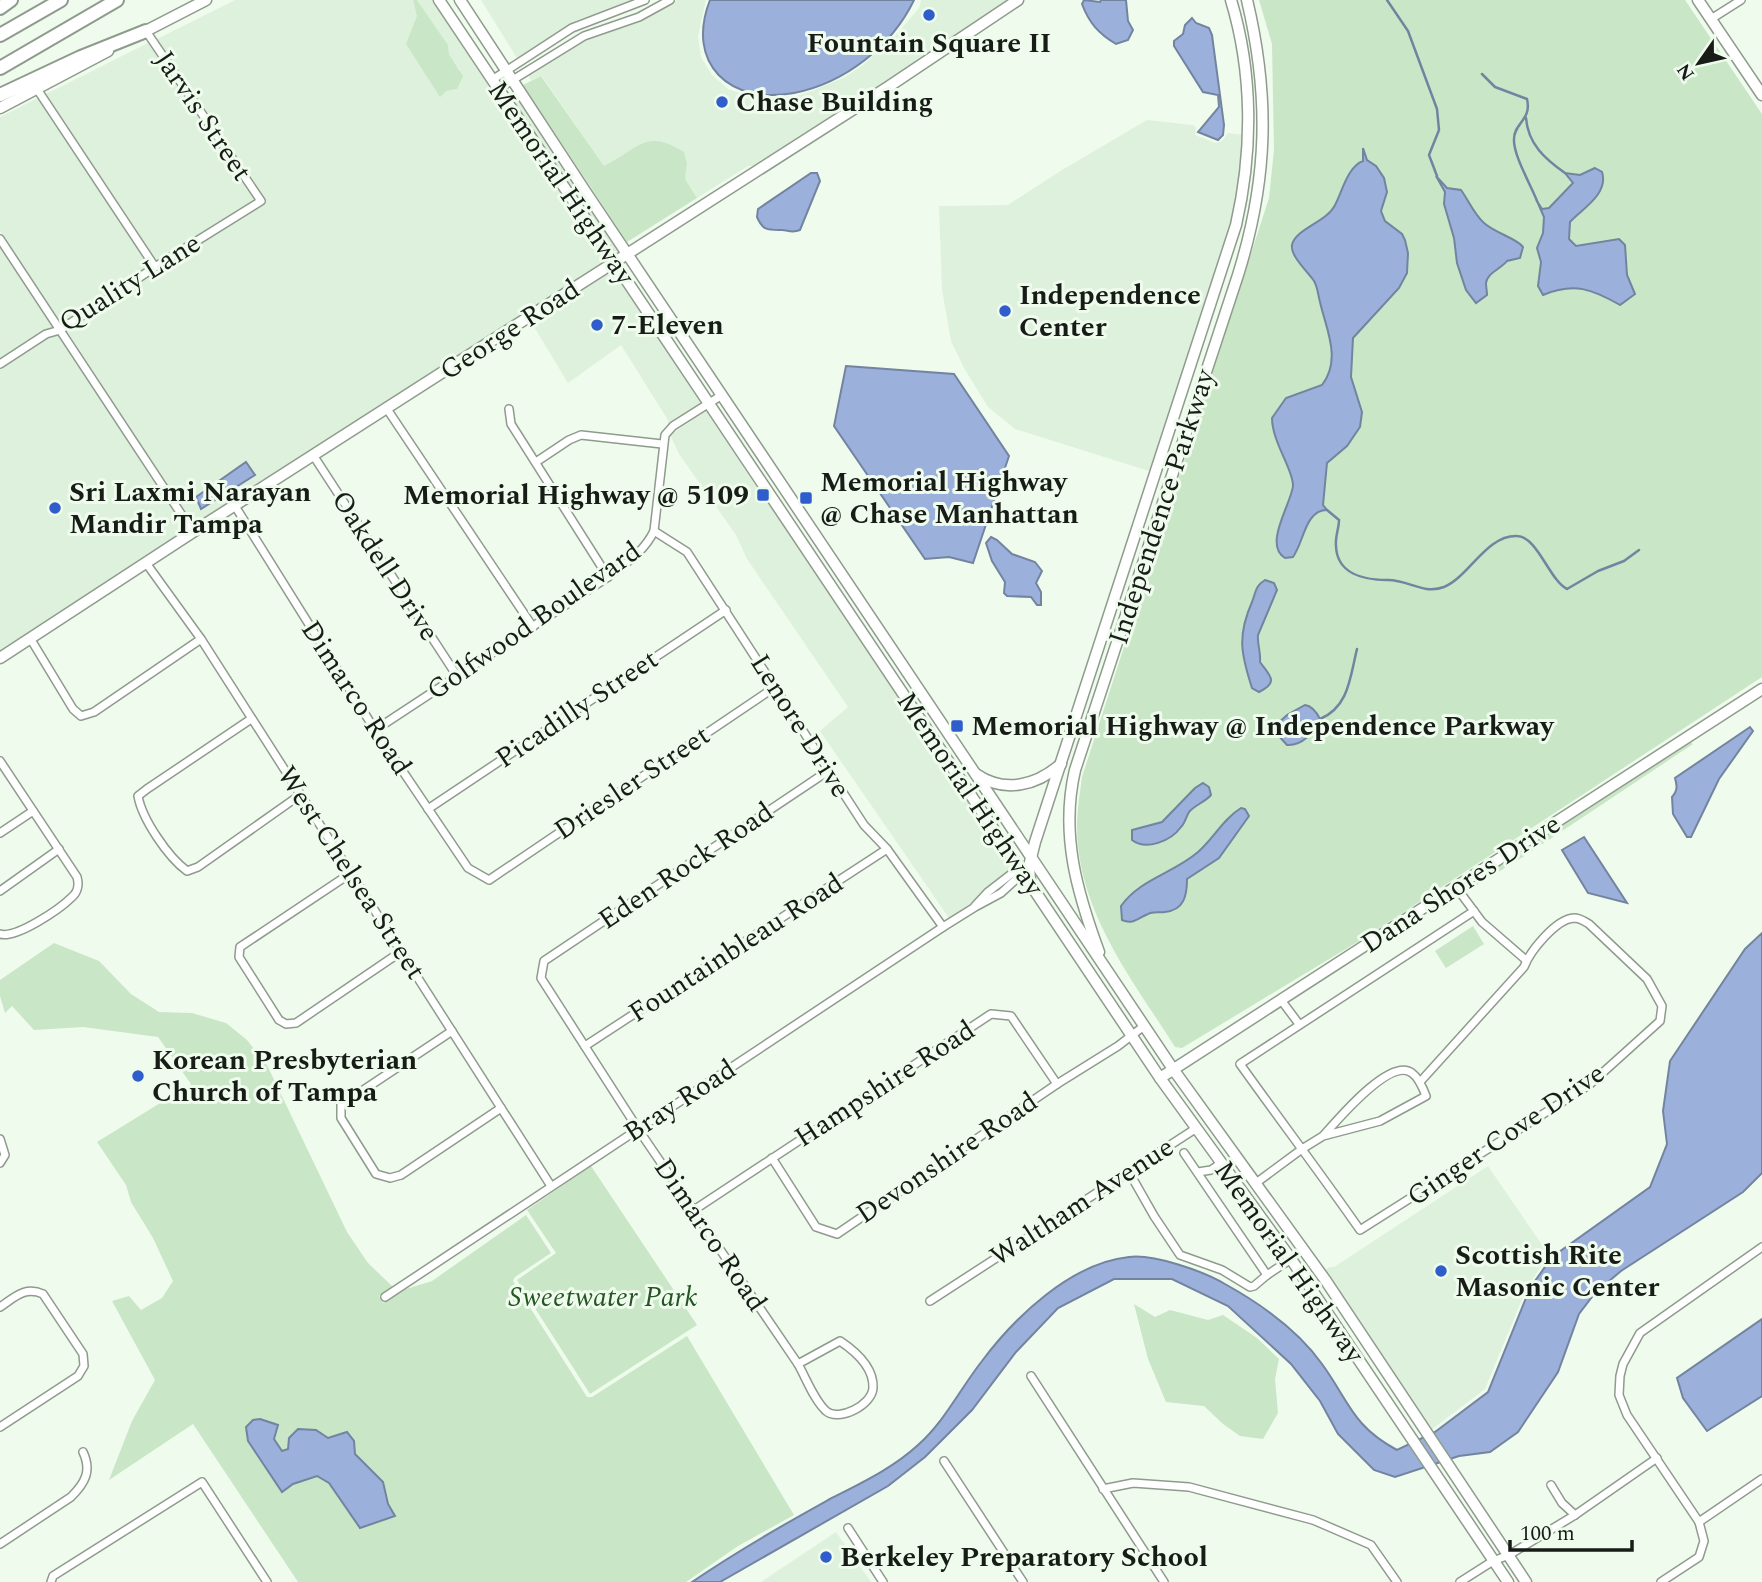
<svg xmlns="http://www.w3.org/2000/svg" width="1762" height="1582" font-family="Spectral,serif">
<style>
.built{fill:#def1dc}
.green{fill:#c9e6c6;fill-rule:evenodd}
.water{fill:#9bb0db;stroke:#7384a0;stroke-width:2}
.lines{fill:none;stroke-linecap:round;stroke-linejoin:round}
.stream{stroke:#7384a0;stroke-width:2.5}
.street-casing{stroke:#8e9b8d;stroke-width:10}
.secondary-casing{stroke:#8e9b8d;stroke-width:13}
.highway-casing{stroke:#8e9b8d;stroke-width:16}
.street{stroke:#fff;stroke-width:7}
.secondary{stroke:#fff;stroke-width:10}
.highway{stroke:#fff;stroke-width:12}
.poi-dot{fill:#2f5dcc;stroke:#effced;stroke-width:2.5}
.labels{text-anchor:middle;dominant-baseline:central;stroke-width:6;stroke-linejoin:round;paint-order:stroke}
.poi-label{font-size:28px;font-weight:bold;fill:#171c17;stroke:#effced;text-anchor:start}
.street-label{font-size:28px;fill:#171c17;stroke:#effced}
.park-label{font-size:28px;font-style:italic;fill:#255522;stroke:#effced}
</style>
<rect width="100%" height="100%" fill="#effced"/>
<g class="built">
<polygon points="235,0 413,0 446,91 457,89 460,70 449,54 448,45 417,0 434,0 608,263 194,526 67,331 158,270 266,202 157,39"/>
<polygon points="481,0 635,0 577,20 517,58"/>
<polygon points="677,0 706,0 698,36 701,57 712,75 728,89 743,94 770,98 796,96 812,91 845,77 863,65 896,35 919,8 921,0 1011,0 760,165 748,166 697,198 685,179 687,164 604,166 542,76 531,80 528,75 577,45 594,36 640,21"/>
<polygon points="148,43 254,200 157,261 46,94"/>
<polygon points="515,90 622,254 616,258 508,94"/>
<polygon points="38,98 149,266 62,324 0,231 0,117"/>
<polygon points="1147,120 1193,125 1196,127 1195,135 1216,143 1222,141 1228,133 1243,135 1238,194 1229,235 1152,472 1015,429 988,407 964,368 951,341 942,290 939,206 1008,205 1062,170"/>
<polygon points="0,248 53,328 44,330 0,359"/>
<polygon points="613,270 702,403 668,425 668,420 621,345 568,383 531,322"/>
<polygon points="58,335 186,531 0,653 0,369 47,338"/>
<polygon points="707,410 1013,867 985,888 972,903 949,918 820,731 848,707 747,559 736,535 679,454 670,435"/>
<polygon points="1488,1166 1549,1255 1527,1287 1485,1389 1431,1430 1324,1271 1329,1267 1334,1267"/>
<polygon points="836,1532 871,1582 761,1582"/>
</g>
<g class="green">
<polygon points="413,0 417,0 448,45 449,54 463,76 457,89 446,91 440,97 406,44 417,16"/>
<path d="M1259,0H1685L1762,114V677L1364,938L1182,1048L1175,1047C1132,979 1077,911 1077,826C1077,810 1080,793 1082,777L1269,198L1274,150L1272,44Z"/>
<path d="M541,76L604,166C640,148 645,128 684,152L687,164L685,179L697,198L627,242L523,85Z"/>
<polygon points="1689,741 1693,744 1526,855 1466,892 1462,888"/>
<polygon points="1473,926 1484,944 1446,968 1435,951"/>
<path d="M54,943L99,961L131,994L159,1012L192,1013L226,1023L247,1040L267,1065L347,1232L368,1263L393,1287L379,1296L383,1303L403,1290L432,1281L526,1215L551,1253L515,1277L513,1281L587,1397H592L687,1336L794,1515L738,1546L686,1582H298L193,1424L109,1480L132,1421L155,1380L112,1301L129,1296L141,1310L162,1298L173,1281L153,1238L131,1202L126,1185L97,1142L191,1084L158,1037L83,1027L34,1030L12,1006L5,1013L0,996V980ZM316,1430L328,1438L347,1432L353,1441L355,1454L383,1482L388,1504L382,1520L360,1528L329,1483L317,1476L293,1484H277L264,1461L274,1439L282,1451Z"/>
<polygon points="591,1166 697,1325 590,1394 517,1280 556,1253 527,1210"/>
<polygon points="1134,1304 1155,1317 1170,1310 1208,1320 1223,1315 1257,1338 1279,1359 1275,1379 1278,1413 1263,1439 1240,1436 1223,1424 1204,1406 1166,1402 1148,1359"/>
</g>
<g class="water">
<path d="M710,0H914C892,46 845,83 794,93C730,105 685,64 710,0Z"/>
<path d="M1084,0L1100,2L1101,0H1126L1128,21L1133,30L1128,40L1116,44C1099,34 1089,23 1082,4Z"/>
<polygon points="1192,18 1196,23 1209,28 1212,35 1224,125 1223,135 1218,140 1198,132 1219,107 1218,95 1203,92 1174,46 1174,41 1183,34 1185,25"/>
<path d="M1363,148L1367,160L1376,166L1384,178L1387,192L1381,211L1385,221L1402,234L1405,240L1408,253L1407,273L1399,288L1353,338L1351,377L1362,412L1360,427L1347,446L1327,463L1323,505L1327,510C1305,510 1304,542 1293,557L1285,558C1263,545 1291,504 1293,486C1294,471 1272,442 1272,418L1286,398L1322,385C1342,359 1326,329 1320,302C1318,295 1318,288 1314,281C1308,272 1290,256 1292,245C1295,229 1327,222 1335,205C1342,192 1348,166 1363,161Z"/>
<path d="M1595,168L1602,172C1609,194 1582,209 1570,222L1569,239L1576,246L1619,239L1625,245L1627,275L1635,294L1620,305C1592,289 1574,282 1543,295L1538,286L1541,262L1537,248L1543,233L1544,217L1537,201L1542,209L1549,208L1573,183L1565,173L1580,175Z"/>
<path d="M811,173H817L820,181L800,230C793,233 790,231 782,230C768,230 763,231 757,217L758,209Z"/>
<path d="M1436,176L1447,188L1461,190C1469,201 1474,214 1484,223C1495,233 1518,239 1523,247L1520,258L1507,261C1502,268 1487,273 1486,283C1486,287 1487,291 1487,295L1476,303L1466,290L1457,263L1454,238L1444,204L1445,192Z"/>
<polygon points="846,366 954,374 1009,456 973,563 949,557 925,559 834,426"/>
<polygon points="246,462 255,475 201,509 196,497"/>
<polygon points="991,537 997,540 1012,554 1035,562 1042,571 1036,583 1041,592 1041,605 1037,605 1031,597 1007,596 1004,593 1005,582 992,561 986,543"/>
<path d="M1265,580L1274,583L1277,590L1258,635C1257,644 1261,652 1260,662C1269,675 1280,682 1259,692L1252,688C1241,654 1237,636 1252,602C1256,592 1255,586 1265,580Z"/>
<path d="M1305,705C1313,706 1317,713 1320,719C1315,732 1302,746 1287,745L1276,733L1275,726L1287,715Z"/>
<path d="M1750,727L1753,731L1719,779L1691,837H1687L1673,814L1672,797C1678,790 1677,786 1675,778Z"/>
<path d="M1203,783L1209,787L1211,795C1205,802 1195,805 1189,812C1186,817 1185,823 1181,827C1171,841 1146,851 1132,840V830L1162,822L1195,788Z"/>
<path d="M1241,808L1245,809L1249,816L1219,858L1187,879C1187,896 1184,910 1165,912C1159,913 1153,911 1148,914C1138,918 1133,925 1122,920L1121,906C1140,879 1174,873 1198,852C1214,838 1223,819 1241,808Z"/>
<polygon points="1584,837 1627,903 1588,893 1562,850"/>
<path d="M1762,933V1173L1743,1192L1621,1271L1595,1293L1579,1314L1558,1372L1518,1432L1490,1452L1459,1456L1395,1477L1374,1470L1338,1434L1320,1401L1291,1364L1228,1306L1172,1279H1114L1058,1308L1016,1352L972,1410L925,1457L888,1486L720,1582H692C736,1552 781,1526 828,1500C859,1484 892,1469 918,1445C945,1421 960,1389 982,1361C1015,1317 1071,1263 1129,1257C1154,1254 1203,1271 1225,1284C1261,1304 1298,1330 1322,1364C1349,1401 1352,1426 1397,1450L1435,1432L1488,1392L1530,1288L1552,1257L1650,1187L1667,1144L1663,1111L1670,1061L1745,949Z"/>
<polygon points="1762,1319 1762,1396 1707,1431 1683,1398 1677,1378"/>
<polygon points="260,1419 278,1425 274,1439 282,1451 288,1449 289,1438 298,1429 316,1430 328,1438 347,1432 354,1441 355,1454 383,1482 388,1504 395,1516 360,1528 329,1483 317,1476 293,1484 282,1492 248,1441 246,1427 253,1420"/>
</g>
<g class="lines">
<g class="stream">
<polyline points="1387,0 1408,31 1437,109 1439,130 1429,155 1437,176"/>
<path d="M1482,74L1495,87L1527,99C1532,120 1514,123 1514,139C1513,155 1531,185 1537,201"/>
<path d="M1526,118C1528,144 1545,159 1565,173"/>
<path d="M1327,510L1339,520C1339,528 1335,537 1336,546C1337,574 1364,580 1387,580C1407,579 1423,595 1444,587C1470,576 1486,535 1517,536C1537,536 1550,581 1567,589L1598,571L1624,561L1639,550"/>
<path d="M1320,719C1349,707 1350,677 1357,649"/>
</g>
<defs>
<g id="street">
<polyline points="1711,19 1741,0"/>
<polyline points="492,80 572,28 645,0"/>
<polyline points="37,89 155,267"/>
<polyline points="498,89 584,36 639,17 670,0"/>
<polyline points="0,239 193,532"/>
<polyline points="0,364 46,334 60,330 155,267 261,201 146,31"/>
<polyline points="387,409 533,627"/>
<polyline points="509,409 511,424 608,577"/>
<polyline points="313,455 457,676"/>
<polyline points="536,462 569,440 581,435 662,444"/>
<polyline points="235,506 375,730 468,868 489,880 775,687"/>
<polyline points="654,531 687,552 864,825 887,849 943,927"/>
<polyline points="146,563 201,639 551,1186"/>
<polyline points="30,638 73,709 81,716 94,712 201,639"/>
<path d="M251,719L147,789L138,796C142,819 168,857 187,871L198,867L300,795"/>
<path d="M375,730L608,577C626,563 644,552 654,531L665,435L673,426L722,395"/>
<path d="M0,761L77,877C79,884 78,892 72,897C60,909 16,939 0,934"/>
<polyline points="428,809 726,610"/>
<polyline points="0,833 33,811"/>
<polyline points="351,873 240,947 239,957 279,1020 286,1024 296,1023 402,951"/>
<polyline points="1456,887 1482,922 1526,960"/>
<polyline points="0,891 59,849"/>
<polyline points="975,906 988,892 1019,868"/>
<polyline points="1281,1000 1299,1024"/>
<polyline points="452,1031 341,1105 341,1118 376,1174 390,1178 401,1175 501,1108"/>
<polyline points="585,1046 887,849"/>
<path d="M1420,1082L1524,967C1530,951 1556,919 1574,918C1580,918 1584,921 1589,924L1647,979L1662,1006L1660,1021L1589,1085L1360,1230C1321,1174 1280,1120 1240,1064L1474,911"/>
<polyline points="0,1139 5,1155 0,1163"/>
<polyline points="1184,1153 1267,1275 1291,1259"/>
<polyline points="772,1158 816,1227 837,1234 1057,1084 1118,1046 1144,1026"/>
<polyline points="1129,1172 1154,1216 1180,1255 1222,1270 1250,1287 1254,1286 1267,1275"/>
<polyline points="1198,1172 1211,1170 1221,1163"/>
<path d="M1256,1183L1302,1149L1323,1136L1380,1121L1426,1096C1423,1088 1419,1078 1412,1073C1390,1056 1336,1122 1323,1136"/>
<polyline points="694,1210 991,1014 1011,1016 1057,1084"/>
<polyline points="385,1297 943,927 975,907 1001,893 1025,871"/>
<polyline points="930,1301 1195,1129"/>
<path d="M0,1307C15,1297 25,1286 43,1294L83,1354L84,1366L78,1376L0,1427"/>
<path d="M840,1341C855,1351 874,1367 873,1388C872,1405 839,1422 826,1411C814,1400 806,1378 798,1364Z"/>
<polyline points="798,1364 638,1129 541,978 544,961 828,771"/>
<polyline points="1031,1376 1164,1582"/>
<polyline points="944,1461 1023,1582"/>
<polyline points="1551,1485 1562,1503 1575,1515"/>
<polyline points="1103,1489 1133,1483 1189,1487 1313,1520 1371,1545 1397,1582"/>
<polyline points="1699,1522 1762,1479"/>
<polyline points="848,1528 883,1582"/>
<path d="M0,1544L71,1497C85,1483 92,1471 83,1452"/>
<polyline points="51,1582 53,1576 202,1482 267,1582"/>
<polyline points="1460,1582 1493,1561 1509,1555 1575,1515 1657,1458"/>
<polyline points="1661,1582 1699,1557 1704,1541 1699,1522 1627,1415 1619,1395 1620,1376 1623,1364 1640,1333 1762,1247"/>
</g>
<g id="secondary">
<polyline points="439,0 1160,1078 1291,1259 1508,1582"/>
<polyline points="460,0 585,191 1173,1069 1326,1281 1526,1582"/>
<polyline points="1698,0 1762,95"/>
<polyline points="140,34 206,0"/>
<polyline points="0,108 108,51"/>
<polyline points="0,658 193,532 888,87 1018,0"/>
<path d="M976,774C1005,794 1037,785 1061,764"/>
<path d="M1030,881L1029,866L1035,842L1236,225C1253,151 1253,73 1231,0"/>
<path d="M1099,952C1077,892 1060,834 1075,770L1238,275C1268,179 1270,97 1247,0"/>
<polyline points="1160,1078 1762,689"/>
</g>
<g id="highway">
<polyline points="0,8 11,0"/>
<polyline points="0,35 61,0"/>
<polyline points="0,68 117,0"/>
<polyline points="0,95 81,57 146,31"/>
</g>
</defs>
<use href="#street" class="street-casing"/>
<use href="#secondary" class="secondary-casing"/>
<use href="#highway" class="highway-casing"/>
<use href="#street" class="street"/>
<use href="#secondary" class="secondary"/>
<use href="#highway" class="highway"/>
</g>
<g class="poi-dot">
<circle cx="929" cy="15" r="7"/>
<circle cx="722" cy="102" r="7"/>
<circle cx="1005" cy="311" r="7"/>
<circle cx="597" cy="325" r="7"/>
<rect x="756" y="488" width="14" height="14" rx="3.5"/>
<rect x="799" y="491" width="14" height="14" rx="3.5"/>
<circle cx="55" cy="508" r="7"/>
<rect x="950" y="719" width="14" height="14" rx="3.5"/>
<circle cx="138" cy="1076" r="7"/>
<circle cx="1441" cy="1271" r="7"/>
<circle cx="826" cy="1557" r="7"/>
</g>
<g class="labels">
<g class="poi-label">
<text x="929" y="43" text-anchor="middle">Fountain Square II</text>
<text x="736" y="102">Chase Building</text>
<text x="1019" y="295">Independence<tspan x="1019" dy="32">Center</tspan></text>
<text x="611" y="325">7-Eleven</text>
<text x="820" y="482">Memorial Highway<tspan x="820" dy="32">@ Chase Manhattan</tspan></text>
<text x="69" y="492">Sri Laxmi Narayan<tspan x="69" dy="32">Mandir Tampa</tspan></text>
<text x="749" y="495" text-anchor="end">Memorial Highway @ 5109</text>
<text x="971" y="726">Memorial Highway @ Independence Parkway</text>
<text x="152" y="1060">Korean Presbyterian<tspan x="152" dy="32">Church of Tampa</tspan></text>
<text x="1455" y="1255">Scottish Rite<tspan x="1455" dy="32">Masonic Center</tspan></text>
<text x="840" y="1557">Berkeley Preparatory School</text>
</g>
<g class="street-label">
<text transform="translate(203 116) rotate(56)">Jarvis Street</text>
<text transform="translate(561 183) rotate(56)">Memorial Highway</text>
<text transform="translate(130 283) rotate(-32)">Quality Lane</text>
<text transform="translate(510 330) rotate(-33)">George Road</text>
<text transform="translate(1162 507) rotate(-72)">Independence Parkway</text>
<text transform="translate(385 566) rotate(57)">Oakdell Drive</text>
<text transform="translate(534 621) rotate(-35)">Golfwood Boulevard</text>
<text transform="translate(356 698) rotate(57)">Dimarco Road</text>
<text transform="translate(577 709) rotate(-34)">Picadilly Street</text>
<text transform="translate(800 726) rotate(58)">Lenore Drive</text>
<text transform="translate(632 783) rotate(-34)">Driesler Street</text>
<text transform="translate(970 794) rotate(56)">Memorial Highway</text>
<text transform="translate(686 866) rotate(-34)">Eden Rock Road</text>
<text transform="translate(351 873) rotate(57)">West Chelsea Street</text>
<text transform="translate(1461 884) rotate(-33)">Dana Shores Drive</text>
<text transform="translate(736 948) rotate(-33)">Fountainbleau Road</text>
<text transform="translate(885 1084) rotate(-33)">Hampshire Road</text>
<text transform="translate(680 1101) rotate(-33)">Bray Road</text>
<text transform="translate(1506 1135) rotate(-34)">Ginger Cove Drive</text>
<text transform="translate(947 1158) rotate(-34)">Devonshire Road</text>
<text transform="translate(1082 1202) rotate(-33)">Waltham Avenue</text>
<text transform="translate(710 1235) rotate(56)">Dimarco Road</text>
<text transform="translate(1289 1262) rotate(55)">Memorial Highway</text>
</g>
<g class="park-label">
<text x="603" y="1297">Sweetwater Park</text>
</g>
</g>
<g transform="translate(1699 63) rotate(236)" stroke="#effced" stroke-width="5" paint-order="stroke">
<path d="M0-5L12 26L0 18L-12 26Z" fill="#171c17"/>
<text y="-10" font-size="19" font-weight="bold" text-anchor="middle" fill="#171c17">N</text>
</g>
<path d="M1510 1540v10h122v-10" fill="none" stroke="#171c17" stroke-width="3.5"/>
<text x="1520" y="1540" font-size="21" fill="#171c17" stroke="#effced" stroke-width="5" paint-order="stroke">100 m</text>
</svg>
